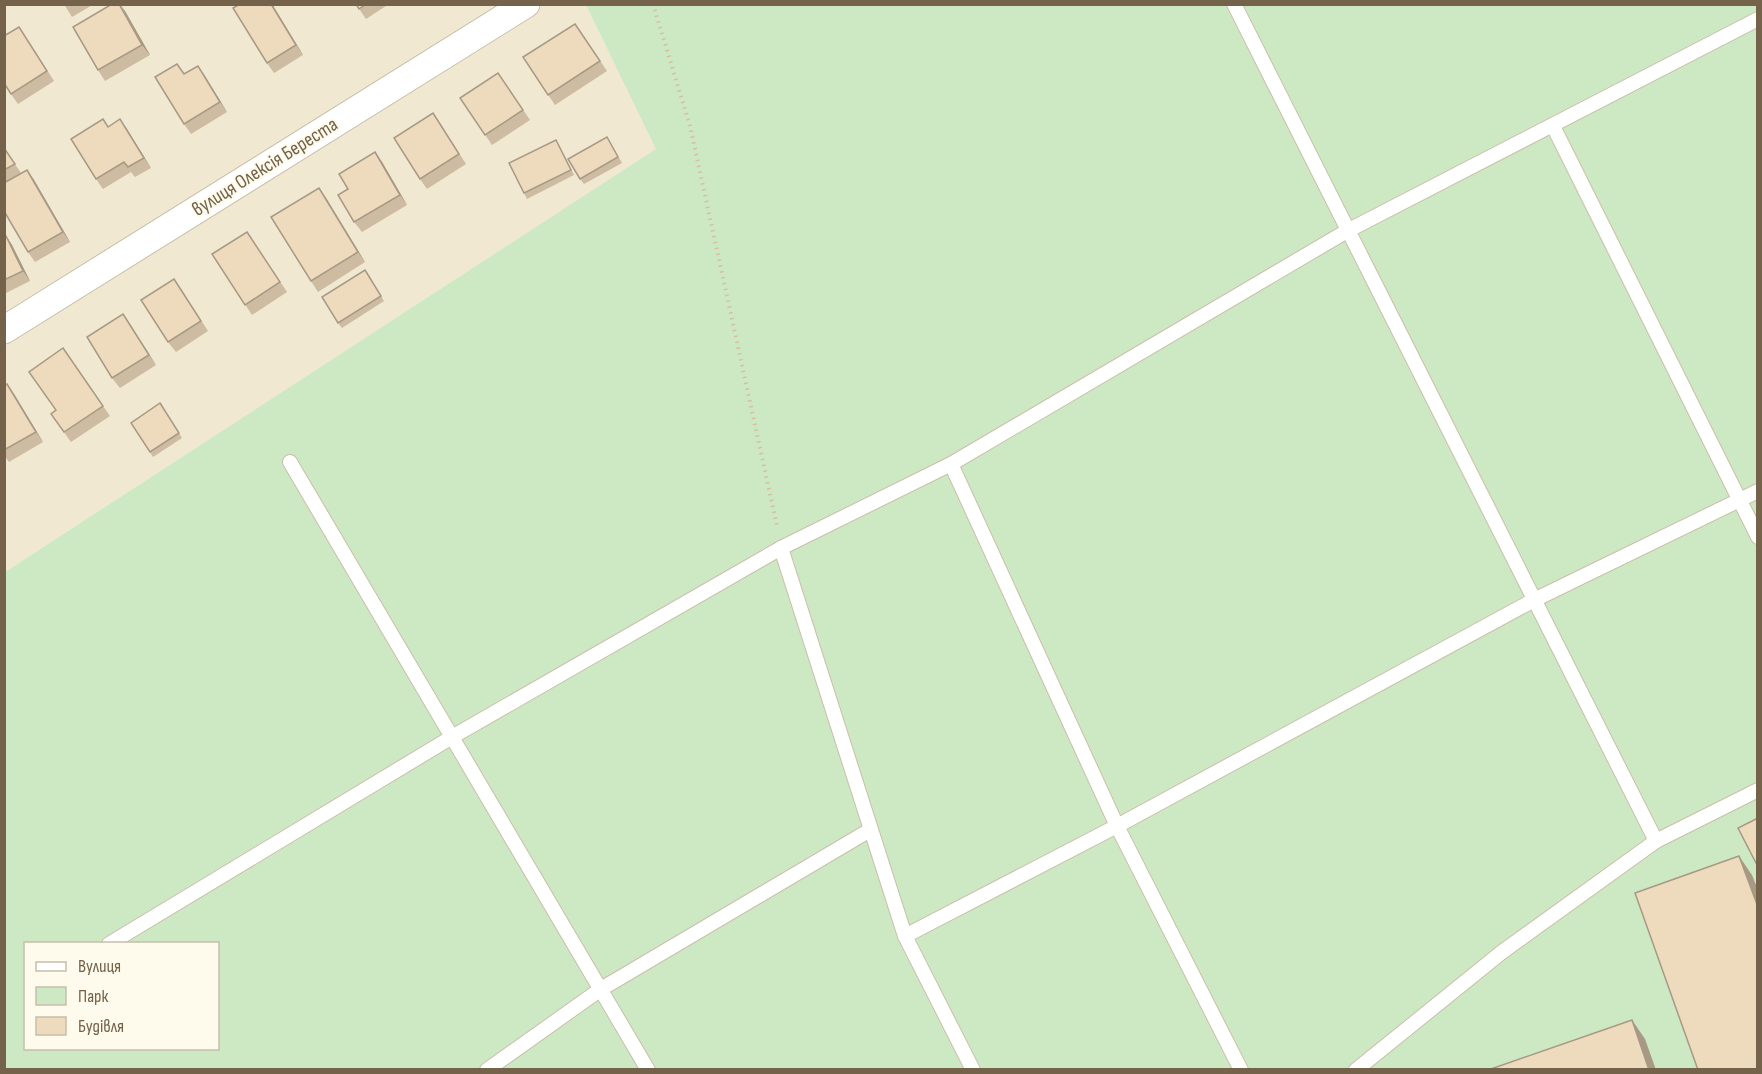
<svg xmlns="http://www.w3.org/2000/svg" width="1762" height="1074" font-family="'Sofia Sans Condensed',sans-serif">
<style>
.residential{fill:#f0e8d1}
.green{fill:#cce9c4;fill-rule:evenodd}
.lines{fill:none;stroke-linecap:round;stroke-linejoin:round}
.service-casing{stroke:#cabfa9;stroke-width:16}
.minor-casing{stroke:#cabfa9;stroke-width:29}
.path{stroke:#d5c0a1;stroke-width:4;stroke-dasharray:1.5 4.5;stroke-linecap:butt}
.service{stroke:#fff;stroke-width:14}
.minor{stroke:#fff;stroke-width:27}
.wall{fill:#cdbba2}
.shaded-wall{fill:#a79984}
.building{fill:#eedabc;stroke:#a79984;stroke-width:1.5}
.labels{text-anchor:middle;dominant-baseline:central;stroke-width:4.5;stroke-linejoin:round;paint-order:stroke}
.street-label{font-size:20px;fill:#74624b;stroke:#fefbec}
</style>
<rect width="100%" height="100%" fill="#fcf7e5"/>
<polygon class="residential" points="5,5 586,5 657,149 5,572"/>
<path class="green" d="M586,5H1757V1069L5,1070V572L656,149ZM26,944H218V1048H26Z"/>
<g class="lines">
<defs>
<g id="service">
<polyline points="1234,4 1656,841"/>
<polyline points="1553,126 1758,537"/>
<polyline points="290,462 648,1070"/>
<polyline points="951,464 1117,826 1241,1070"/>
<polyline points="781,548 905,936 973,1070"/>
<polyline points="905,936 1117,826 1534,600 1758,491"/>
<polyline points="109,944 452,737 781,548 951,464 1347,231 1758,19"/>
<polyline points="487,1070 601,989 870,830"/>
<polyline points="1356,1070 1502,952 1656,841 1758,790"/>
</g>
<polyline id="minor" points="4,330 526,4"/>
</defs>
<use href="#service" class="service-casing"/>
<use href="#minor" class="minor-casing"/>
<polyline class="path" points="653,4 690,126 777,526"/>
<use href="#service" class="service"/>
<use href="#minor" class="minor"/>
</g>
<g class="wall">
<polygon points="64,4 94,4 72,17"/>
<polygon points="240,4 272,4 303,55 274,73 267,63"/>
<polygon points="356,4 389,4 366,19"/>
<polygon points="125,11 150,55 105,81 98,70"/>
<polygon points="575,24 607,71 555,105 523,57"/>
<polygon points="26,37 54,81 18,104 11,94"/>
<polygon points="198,66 227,112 191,134 184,124 184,74"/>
<polygon points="505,83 530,120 492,145 460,98"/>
<polygon points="120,119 151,168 135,177 131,172 103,189 96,179 108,127"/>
<polygon points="440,123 466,164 427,189 420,179"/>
<polygon points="610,142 622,163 584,184 580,179"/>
<polygon points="559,145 574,175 527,199 524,193"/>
<polygon points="4,148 21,173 27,170 34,180 70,242 35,262 28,252 4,211"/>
<polygon points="382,162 407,205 362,232 354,222 348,189"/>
<polygon points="326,198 365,262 318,292 311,281"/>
<polygon points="247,232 287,292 252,315 212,254"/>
<polygon points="4,235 12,245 30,281 4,294"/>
<polygon points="365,270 384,301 342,328 338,323"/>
<polygon points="181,289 208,331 176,352 168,342"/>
<polygon points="123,314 156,365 120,388 112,378"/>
<polygon points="63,348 110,416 71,442 51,414 56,410"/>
<polygon points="4,386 14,394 43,442 9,462 4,455"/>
<polygon points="160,403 182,438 153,457 131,423"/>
</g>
<g class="shaded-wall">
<polygon points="120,4 125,11 150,55 142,45"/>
<polygon points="271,4 272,4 303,55 296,45"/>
<polygon points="198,66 205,76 227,112 220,102"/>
<polygon points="120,119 127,129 151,168 144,158"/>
<polygon points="375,152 382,162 407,205 400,195"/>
<polygon points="27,170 34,180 70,242 63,232"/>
<polygon points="319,188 326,198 365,262 358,252"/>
<polygon points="5,234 12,245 30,281 23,271"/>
<polygon points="123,314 130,324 156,365 149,355"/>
<polygon points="7,384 14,394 43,442 36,432"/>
<polygon points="1739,856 1752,875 1758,890 1758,907"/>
<polygon points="1632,1020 1645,1039 1656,1070 1649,1070"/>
</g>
<g class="building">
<polygon points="112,4 119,4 142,45 98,70 73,27"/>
<polygon points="240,4 271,4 296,45 267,63 233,8"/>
<polygon points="356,4 366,4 359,9"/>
<polygon points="575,24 600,61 548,95 523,57"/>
<polygon points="19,27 47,71 11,94 4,83 4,36"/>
<polygon points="177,64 184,74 198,66 220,102 184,124 155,77"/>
<polygon points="498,73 523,110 485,135 460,98"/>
<polygon points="433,113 459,154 420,179 394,138"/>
<polygon points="103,119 108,127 120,119 144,158 128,167 124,162 96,179 71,139"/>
<polygon points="607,137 618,157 580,179 568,159"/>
<polygon points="556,140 571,170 524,193 509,163"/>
<polygon points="4,148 15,164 4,170"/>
<polygon points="375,152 400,195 354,222 338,195 348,189 339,174"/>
<polygon points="27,170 63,232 28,252 4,211 4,183"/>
<polygon points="319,188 358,252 311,281 271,217"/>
<polygon points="247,232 280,282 245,305 212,254"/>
<polygon points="5,234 23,271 4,280 4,235"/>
<polygon points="365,270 381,296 338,323 322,297"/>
<polygon points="174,279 201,321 168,342 141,300"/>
<polygon points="123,314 149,355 112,378 87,337"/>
<polygon points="63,348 103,406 64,432 51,414 56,410 29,372"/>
<polygon points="7,384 36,432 4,450 4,386"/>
<polygon points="160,403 179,433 150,452 131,423"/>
<polygon points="1758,818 1758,862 1756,863 1738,828"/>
<polygon points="1739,856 1758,907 1758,1070 1698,1070 1635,893"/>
<polygon points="1632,1020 1649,1070 1488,1070"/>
</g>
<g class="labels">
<g class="street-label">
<text transform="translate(265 167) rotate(-32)">вулиця Олексія Береста</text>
</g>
</g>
<rect width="1762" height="1074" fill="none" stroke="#74624b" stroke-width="12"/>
<rect x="24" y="942" width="195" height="108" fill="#fefbec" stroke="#c7beac" stroke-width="1.5"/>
<rect x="36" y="962" width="30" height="9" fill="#ffffff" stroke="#c7beac" stroke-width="1.5"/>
<text x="78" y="972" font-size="18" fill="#74624b">Вулиця</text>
<rect x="36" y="987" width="30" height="18" fill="#cce9c4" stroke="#c7beac" stroke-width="1.5"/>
<text x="78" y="1002" font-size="18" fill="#74624b">Парк</text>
<rect x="36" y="1017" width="30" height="18" fill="#eedabc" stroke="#c7beac" stroke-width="1.5"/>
<text x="78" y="1032" font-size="18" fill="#74624b">Будівля</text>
</svg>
